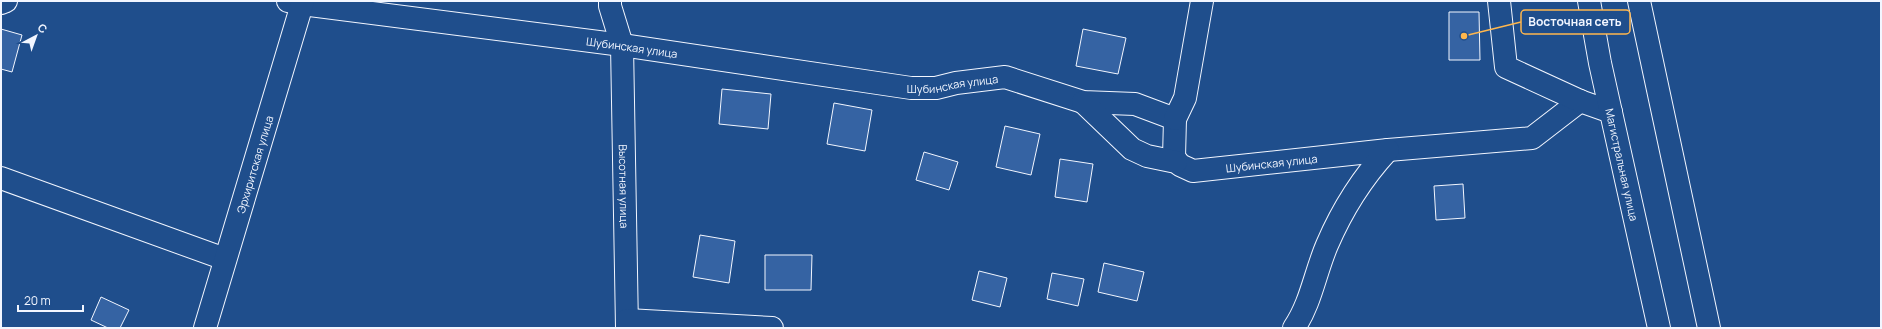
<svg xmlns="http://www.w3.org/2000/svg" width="1882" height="329" font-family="Manrope,sans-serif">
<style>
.building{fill:#3563a3;stroke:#f2f6ff}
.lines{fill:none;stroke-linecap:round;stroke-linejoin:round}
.minor-casing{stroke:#f2f6ff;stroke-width:24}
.highway-casing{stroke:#f2f6ff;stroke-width:24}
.minor{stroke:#1f4e8c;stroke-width:22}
.highway{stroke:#1f4e8c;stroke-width:22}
.labels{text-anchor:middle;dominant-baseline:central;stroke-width:3;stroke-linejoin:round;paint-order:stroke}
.street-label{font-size:11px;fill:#f2f6ff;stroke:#1f4e8c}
.leader{fill:none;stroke:#ffb74d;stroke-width:1.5}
.callout-dot{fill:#ffb74d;stroke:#1f4e8c;stroke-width:1.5}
.callout{fill:#1f4e8c;stroke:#ffb74d;stroke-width:1.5}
.callout-label{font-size:12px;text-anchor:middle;font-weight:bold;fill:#f2f6ff}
</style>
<rect width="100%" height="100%" fill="#1f4e8c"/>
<g class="building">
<polygon points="1449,12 1479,12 1480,60 1449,60"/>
<polygon points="1,29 22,35 12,72 1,69"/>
<polygon points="1083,29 1126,38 1118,74 1076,66"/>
<polygon points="722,89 771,94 768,129 719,124"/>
<polygon points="834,103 872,110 865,151 827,144"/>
<polygon points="1005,126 1040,134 1031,175 996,167"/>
<polygon points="924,152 958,162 949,190 916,180"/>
<polygon points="1060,159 1093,164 1087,202 1055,197"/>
<polygon points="1463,184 1465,218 1436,220 1434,186"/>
<polygon points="700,235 735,241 729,283 693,277"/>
<polygon points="765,255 812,255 811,290 765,290"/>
<polygon points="1104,263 1144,272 1137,301 1098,292"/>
<polygon points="979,271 1007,278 1000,307 972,300"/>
<polygon points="1052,273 1084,279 1078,306 1047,299"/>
<polygon points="101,297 129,310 120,328 108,328 91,320"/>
</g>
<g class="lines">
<defs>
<g id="minor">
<path id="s1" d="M288,1L302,4L622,45L911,88H936L956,83L1005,77L1083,102L1135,104L1175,119L1174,157L1180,165L1193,171L1388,150L1532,138L1580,101"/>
<path id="s2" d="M610,1V6L622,45L627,328"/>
<polyline points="1499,1 1506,67 1580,101 1611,112"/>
<polyline points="1639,1 1709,328"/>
<polyline points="1,3 6,1"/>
<polyline points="1083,102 1132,149 1147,156 1176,162"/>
<polyline points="1175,119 1185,98 1202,1"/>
<polyline points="1,178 225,259"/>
<polyline points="627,320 772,328"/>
<path id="s3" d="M205,328L303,1"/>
<path d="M1294,328C1311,303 1315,273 1327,245C1342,210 1362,178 1388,150"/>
</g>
<g id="highway">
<path id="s4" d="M1589,1L1600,63L1659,328"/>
</g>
</defs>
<use href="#minor" class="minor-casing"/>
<use href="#highway" class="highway-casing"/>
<use href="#minor" class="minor"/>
<use href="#highway" class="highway"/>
</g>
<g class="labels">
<g class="street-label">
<text stroke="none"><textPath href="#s1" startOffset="347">Шубинская улица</textPath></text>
<text stroke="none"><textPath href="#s1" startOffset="671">Шубинская улица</textPath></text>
<text stroke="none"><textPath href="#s1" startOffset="1042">Шубинская улица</textPath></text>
<text stroke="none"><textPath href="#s3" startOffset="171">Эрхиритская улица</textPath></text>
<text stroke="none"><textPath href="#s4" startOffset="167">Магистральная улица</textPath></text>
<text stroke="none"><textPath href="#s2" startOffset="187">Высотная улица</textPath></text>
</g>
</g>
<path class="leader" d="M1464 36L1521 22"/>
<circle class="callout-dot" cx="1464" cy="36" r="4"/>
<rect class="callout" x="1521" y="10" width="109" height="24" rx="4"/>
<g class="callout-label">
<text x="1575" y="26">Восточная сеть</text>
</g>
<rect width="1882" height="329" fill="none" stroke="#f2f6ff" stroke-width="4"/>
<g transform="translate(36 36) rotate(41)" stroke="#1f4e8c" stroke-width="3" paint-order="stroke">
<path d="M0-3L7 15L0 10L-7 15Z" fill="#f2f6ff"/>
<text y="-6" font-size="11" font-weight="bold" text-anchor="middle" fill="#f2f6ff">С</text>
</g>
<path d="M18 305v6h65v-6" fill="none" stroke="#f2f6ff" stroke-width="2"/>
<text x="24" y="305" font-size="12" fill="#f2f6ff" stroke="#1f4e8c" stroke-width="3" paint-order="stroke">20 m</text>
</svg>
